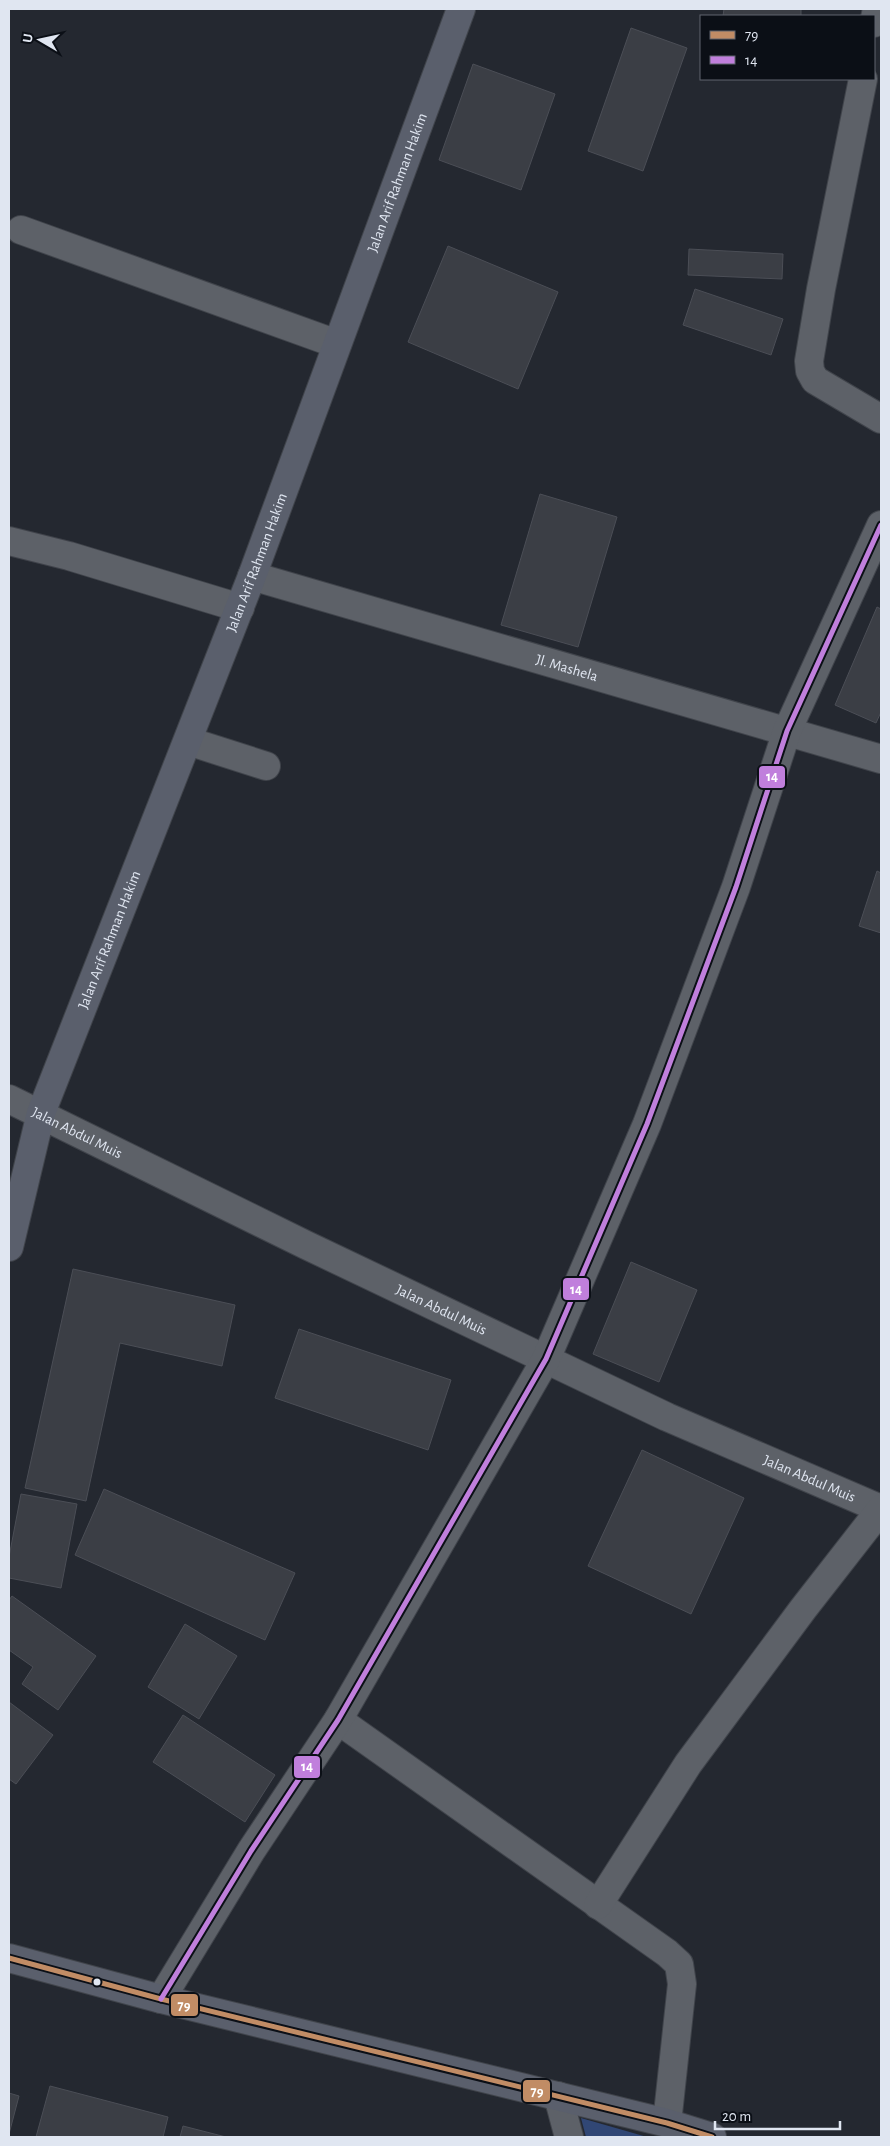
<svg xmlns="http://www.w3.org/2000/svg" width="890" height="2146" font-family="'Alegreya Sans',sans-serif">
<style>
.green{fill:#314775}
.building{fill:#3b3e45;stroke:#4b4e56}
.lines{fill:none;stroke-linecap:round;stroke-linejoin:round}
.minor-casing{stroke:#40444b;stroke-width:30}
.major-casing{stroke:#40444b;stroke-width:30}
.minor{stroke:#5d6168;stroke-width:28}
.major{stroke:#5a5f6c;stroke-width:28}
.bus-1-casing{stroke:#0b0f16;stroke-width:9}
.bus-2-casing{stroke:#0b0f16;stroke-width:9}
.bus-1{stroke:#c18c65;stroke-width:5}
.bus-2{stroke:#c07fdc;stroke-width:5}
.bus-dot{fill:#e0e6f1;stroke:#0b0f16;stroke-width:2}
.labels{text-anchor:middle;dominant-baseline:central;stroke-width:5;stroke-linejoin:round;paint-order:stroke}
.street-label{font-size:15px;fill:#e0e6f1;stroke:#0b0f16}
.line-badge{stroke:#0b0f16;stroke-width:2}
.badge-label{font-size:14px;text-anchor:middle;font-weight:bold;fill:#fff}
</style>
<rect width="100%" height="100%" fill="#242830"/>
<polygon class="green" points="581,2118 647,2137 586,2137"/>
<g class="building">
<polygon points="724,9 801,9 801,16 723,16"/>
<polygon points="631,28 687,48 643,171 588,151"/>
<polygon points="473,64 555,94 521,190 439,160"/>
<polygon points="448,246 558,292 518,389 408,342"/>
<polygon points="689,249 783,254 782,279 688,275"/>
<polygon points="695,289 783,319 771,355 683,325"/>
<polygon points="540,494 617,517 578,647 501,625"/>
<polygon points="877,607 881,609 881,712 876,723 835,705"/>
<polygon points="877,871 881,873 881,933 859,926"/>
<polygon points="631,1262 697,1290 659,1382 593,1354"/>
<polygon points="73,1269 235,1305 222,1366 120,1343 86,1501 25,1488"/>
<polygon points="299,1329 451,1380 428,1450 275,1398"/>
<polygon points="642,1450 744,1498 691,1614 588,1566"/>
<polygon points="104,1489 295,1573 265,1640 75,1555"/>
<polygon points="21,1494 77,1504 61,1588 9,1578 9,1557"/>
<polygon points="12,1596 96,1656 58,1710 22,1684 33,1667 9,1650 9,1600"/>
<polygon points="185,1624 237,1656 199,1719 148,1687"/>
<polygon points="9,1702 53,1735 16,1784 9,1779"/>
<polygon points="183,1715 275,1775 245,1822 153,1762"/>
<polygon points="50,2086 168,2117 163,2137 36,2137"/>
<polygon points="9,2093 19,2096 9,2134"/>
<polygon points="183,2126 226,2137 180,2137"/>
</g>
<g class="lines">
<defs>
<g id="minor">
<polyline points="874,23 877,9"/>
<polyline points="863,79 821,289 809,361 810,371 815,380 881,419"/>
<polyline points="21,230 337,344"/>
<polyline points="9,541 69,556 240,608"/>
<path id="s1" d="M252,576L881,759"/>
<polyline points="188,741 266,766"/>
<path id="s2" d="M9,1099L306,1245L667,1417L881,1509"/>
<polyline points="338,1720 667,1953 679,1964 682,1984 667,2123"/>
<polyline points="598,1905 688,1764 803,1609 881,1509"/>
<polyline points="161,1999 251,1851 338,1720 546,1359 647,1124 736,887 787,731 881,525"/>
<polyline points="558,2096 569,2137"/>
</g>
<g id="major">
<path id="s3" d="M9,1247L41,1113L252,576L461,9"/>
<polyline points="9,1958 161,1999 667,2123 712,2137"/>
</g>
</defs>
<use href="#minor" class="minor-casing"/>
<use href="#major" class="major-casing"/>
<use href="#minor" class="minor"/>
<use href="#major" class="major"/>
<defs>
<polyline id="bus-1" points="9,1958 161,1999 667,2123 712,2137"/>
<polyline id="bus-2" points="161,1999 251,1851 338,1720 546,1359 647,1124 736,887 787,731 881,525"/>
</defs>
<use href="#bus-1" class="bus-1-casing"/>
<use href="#bus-2" class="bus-2-casing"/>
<use href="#bus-1" class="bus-1"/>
<use href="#bus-2" class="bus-2"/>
</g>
<circle class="bus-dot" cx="97" cy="1982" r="4.5"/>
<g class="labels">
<g class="street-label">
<text stroke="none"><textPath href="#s3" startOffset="1134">Jalan Arif Rahman Hakim</textPath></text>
<text stroke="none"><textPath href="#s3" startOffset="729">Jalan Arif Rahman Hakim</textPath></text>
<text stroke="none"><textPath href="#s1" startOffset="328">Jl. Mashela</textPath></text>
<text stroke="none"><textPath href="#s3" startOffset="324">Jalan Arif Rahman Hakim</textPath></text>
<text stroke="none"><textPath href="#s2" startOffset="76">Jalan Abdul Muis</textPath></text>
<text stroke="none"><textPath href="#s2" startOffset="481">Jalan Abdul Muis</textPath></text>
<text stroke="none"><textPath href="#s2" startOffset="886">Jalan Abdul Muis</textPath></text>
</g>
</g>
<g class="line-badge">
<rect x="758" y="765" width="28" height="24" rx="5" fill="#c07fdc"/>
<rect x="562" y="1277" width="28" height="24" rx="5" fill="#c07fdc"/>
<rect x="293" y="1755" width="28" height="24" rx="5" fill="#c07fdc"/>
<rect x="170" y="1993" width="29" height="24" rx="5" fill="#c18c65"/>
<rect x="522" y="2079" width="29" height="24" rx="5" fill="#c18c65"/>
</g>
<g class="badge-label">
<text x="772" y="781">14</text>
<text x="576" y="1294">14</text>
<text x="307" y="1771">14</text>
<text x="184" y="2010">79</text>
<text x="537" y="2096">79</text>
</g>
<rect width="890" height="2146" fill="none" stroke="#e0e6f1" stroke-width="20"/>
<rect x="700" y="15" width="175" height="65" fill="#0b0f16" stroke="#60656e"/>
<rect x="710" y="31" width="25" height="8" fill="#c18c65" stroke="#60656e"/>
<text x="745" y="40" font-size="15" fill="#e0e6f1">79</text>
<rect x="710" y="56" width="25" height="8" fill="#c07fdc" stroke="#60656e"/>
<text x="745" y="65" font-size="15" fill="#e0e6f1">14</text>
<g transform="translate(40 40) rotate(279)" stroke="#0b0f16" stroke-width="4" paint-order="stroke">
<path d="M0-4L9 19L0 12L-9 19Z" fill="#e0e6f1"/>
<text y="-8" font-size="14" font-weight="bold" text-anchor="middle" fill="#e0e6f1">U</text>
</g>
<path d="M715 2121v8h125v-8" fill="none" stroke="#e0e6f1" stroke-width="2.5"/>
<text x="722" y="2121" font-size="15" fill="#e0e6f1" stroke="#0b0f16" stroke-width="4" paint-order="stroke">20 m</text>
</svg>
